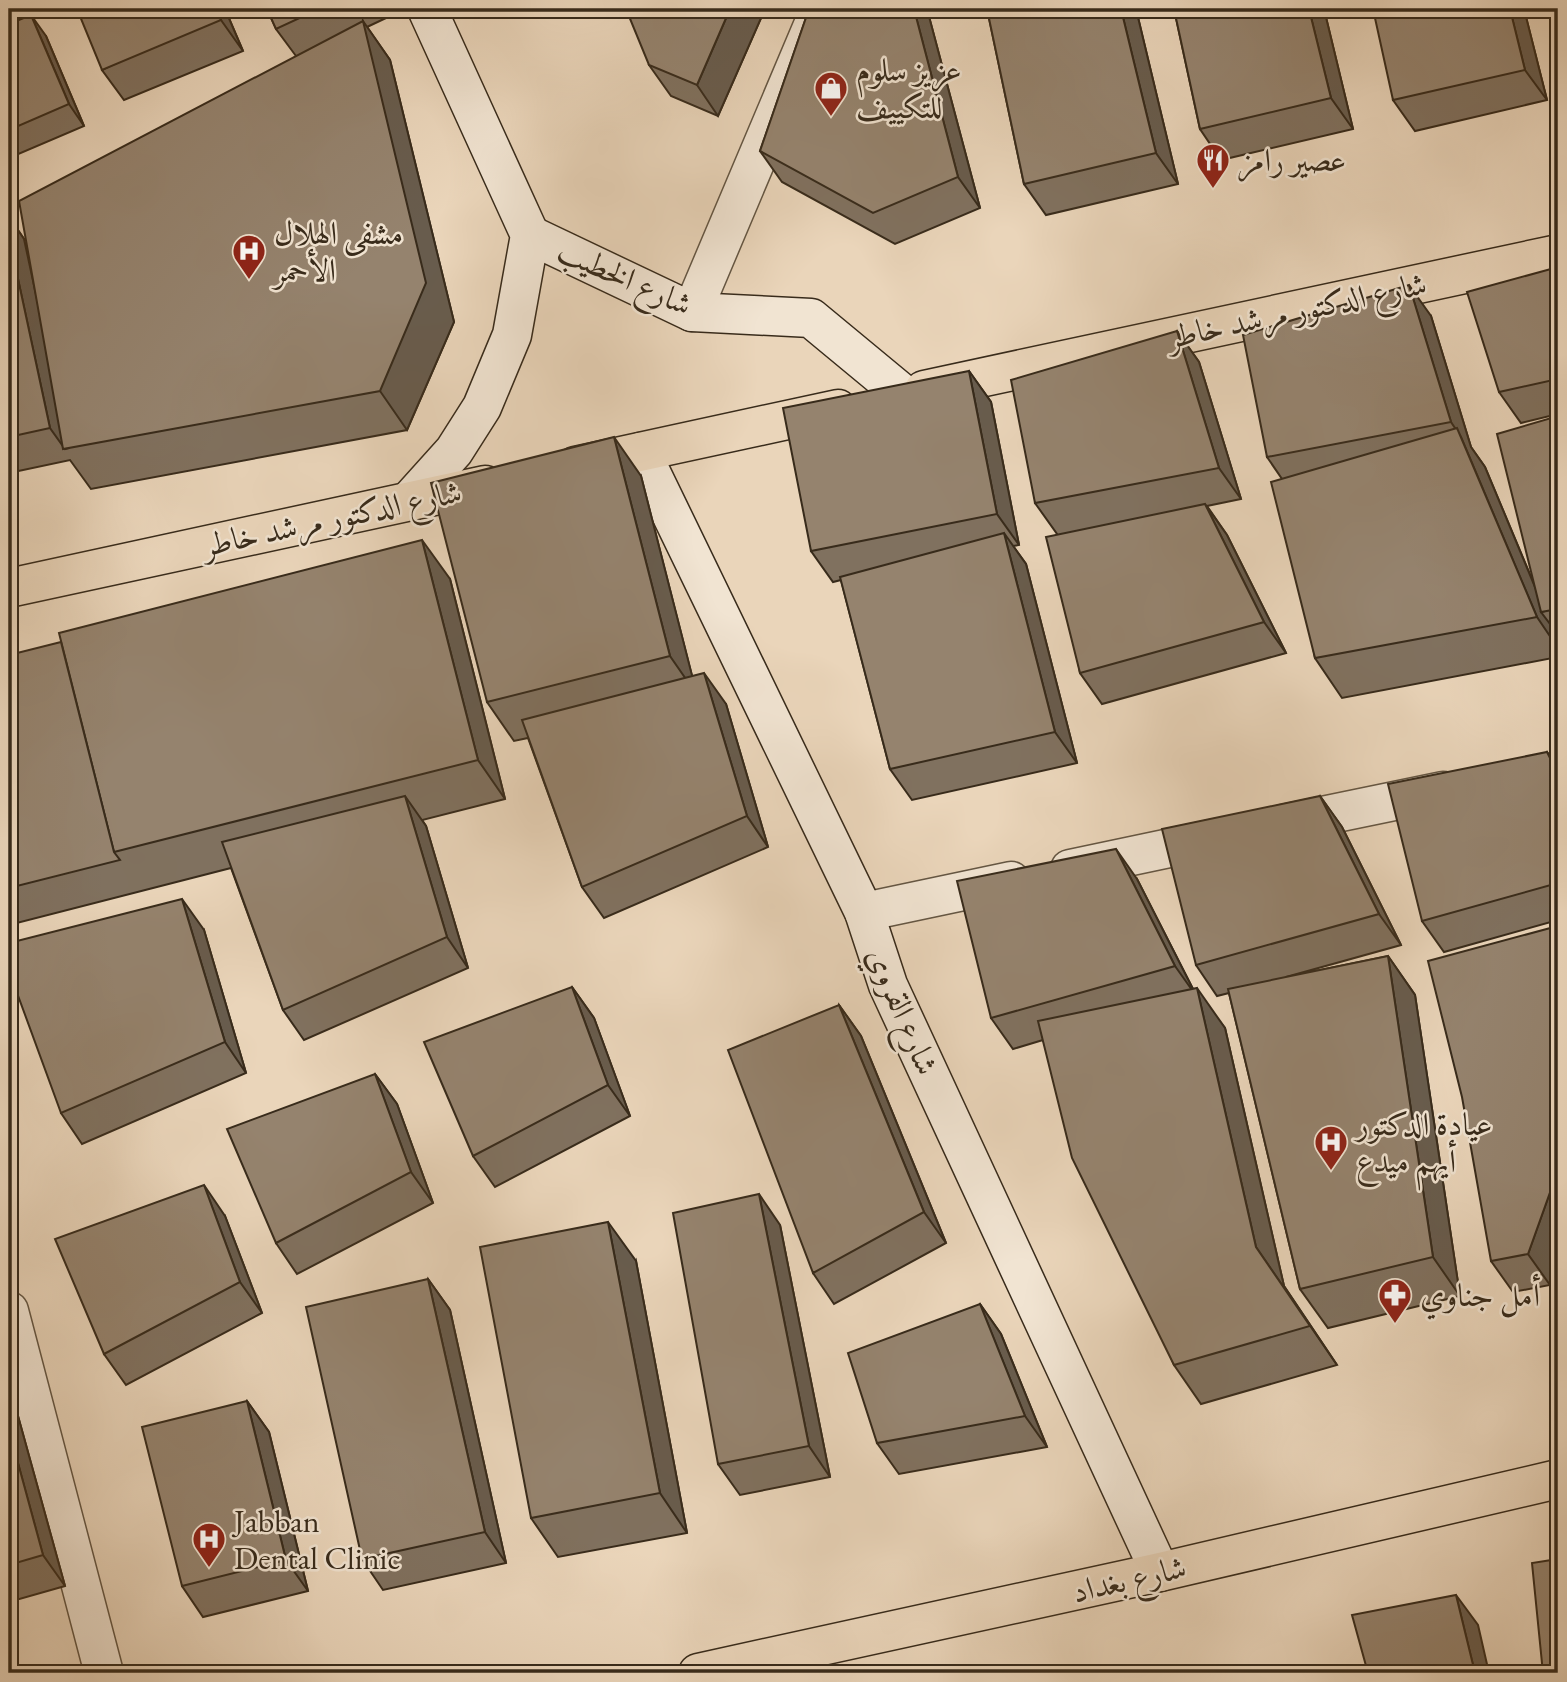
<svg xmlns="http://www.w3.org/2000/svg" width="1567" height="1682" font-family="'EB Garamond',Amiri,serif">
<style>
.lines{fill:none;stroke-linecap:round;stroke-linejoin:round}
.minor-casing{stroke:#645643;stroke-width:41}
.secondary-casing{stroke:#382b1b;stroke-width:41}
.primary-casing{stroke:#382b1b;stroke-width:41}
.minor{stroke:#f1e4d2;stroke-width:38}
.secondary{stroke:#f1e4d2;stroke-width:38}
.primary{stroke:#ead5ba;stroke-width:38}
.wall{fill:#80715f;stroke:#382b1b;stroke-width:2}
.shaded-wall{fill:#685c4d;stroke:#382b1b;stroke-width:2}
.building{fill:#95836e;stroke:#382b1b;stroke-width:2}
.labels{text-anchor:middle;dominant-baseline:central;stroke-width:5;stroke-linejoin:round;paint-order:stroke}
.poi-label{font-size:32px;fill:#382b1b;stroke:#f1e4d2;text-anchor:start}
.street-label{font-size:32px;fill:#382b1b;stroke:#f1e4d2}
</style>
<rect width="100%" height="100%" fill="#ead5ba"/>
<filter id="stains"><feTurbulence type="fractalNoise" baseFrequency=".00286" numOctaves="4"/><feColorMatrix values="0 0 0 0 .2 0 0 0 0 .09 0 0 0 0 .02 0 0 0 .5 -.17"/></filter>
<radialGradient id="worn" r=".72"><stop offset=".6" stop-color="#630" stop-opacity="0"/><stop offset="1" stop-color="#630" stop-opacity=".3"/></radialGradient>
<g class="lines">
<defs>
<g id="minor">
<polyline points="692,312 820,9"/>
<polyline points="1283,824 1443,791"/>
<polyline points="1070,869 1217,838"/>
<polyline points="864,912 1011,881"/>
<polyline points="9,1311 104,1673"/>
</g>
<g id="secondary">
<polyline points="530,235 692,312 811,318 904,395"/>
<polyline points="641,452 864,912 888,985 1160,1572"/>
<polyline points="409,501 454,451 482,407 512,335 530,235 427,9"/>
</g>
<g id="primary">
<polyline points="924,390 1558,254"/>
<polyline points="575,466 838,409"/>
<polyline points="9,588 485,485"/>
<polyline points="698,1673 1160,1572 1558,1479"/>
</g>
</defs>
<use href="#minor" class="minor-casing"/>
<use href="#secondary" class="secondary-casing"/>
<use href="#primary" class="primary-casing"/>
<use href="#minor" class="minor"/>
<use href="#secondary" class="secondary"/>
<use href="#primary" class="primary"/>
</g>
<g class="wall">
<polygon points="225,9 243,51 124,100 102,70"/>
<polygon points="267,9 405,9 367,27 390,60 454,322 407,430 91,489 70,460 9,473 9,217 24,239 35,288 296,56 276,29"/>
<polygon points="765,9 718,116 671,96 649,65"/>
<polygon points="809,9 927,9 980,208 895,244 782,182 760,151"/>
<polygon points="953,9 964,9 955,12"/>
<polygon points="987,9 1136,9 1178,184 1046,215 1024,184"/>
<polygon points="1174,9 1324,9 1353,129 1221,160 1200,129"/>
<polygon points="1524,9 1547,100 1415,131 1393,100"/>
<polygon points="9,24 46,36 84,126 9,158"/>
<polygon points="1558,267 1558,414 1521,423 1499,392"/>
<polygon points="1431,316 1471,447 1485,467 1534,584 1558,416 1558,637 1553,629 1558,642 1558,657 1342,698 1315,658 1282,479 1267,457"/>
<polygon points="1177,331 1199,362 1241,499 1207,506 1227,535 1286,653 1102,704 1080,673 1057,534 1035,503"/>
<polygon points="969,371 991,402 1019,545 1013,546 1026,564 1077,763 912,800 890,769 841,580 833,582 811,551"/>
<polygon points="641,476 692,676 726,704 768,847 604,918 582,887 528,738 514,741 487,702"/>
<polygon points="450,579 505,799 422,820 426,826 468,968 304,1040 283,1010 231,868 9,925 9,655"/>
<polygon points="1547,752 1558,768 1558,920 1444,952 1422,921"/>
<polygon points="1320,796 1342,827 1401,945 1286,977 1388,956 1415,995 1460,1296 1328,1328 1300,1289 1229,993 1217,996 1196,965"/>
<polygon points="1137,879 1193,989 1225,1028 1284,1286 1337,1365 1201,1404 1174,1365 1043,1040 1013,1049 991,1018"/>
<polygon points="204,930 246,1073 82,1144 61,1113"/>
<polygon points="1558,934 1558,1261 1550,1285 1513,1292 1491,1261"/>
<polygon points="572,987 594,1018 630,1116 495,1187 473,1156"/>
<polygon points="839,1005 861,1036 946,1243 834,1304 813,1273"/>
<polygon points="375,1074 397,1104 433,1203 297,1274 276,1243"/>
<polygon points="225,1216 262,1313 126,1385 104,1354"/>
<polygon points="780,1225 830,1477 740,1495 718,1464"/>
<polygon points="636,1261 687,1533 558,1557 531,1518"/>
<polygon points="428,1279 450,1310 506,1563 383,1590 362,1559"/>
<polygon points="980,1304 1001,1334 1047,1447 899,1474 877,1443"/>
<polygon points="9,1392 13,1398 65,1586 9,1602"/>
<polygon points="247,1401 269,1432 308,1591 203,1617 182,1586"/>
</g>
<g class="shaded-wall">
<polygon points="216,9 225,9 243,51 221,20"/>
<polygon points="730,9 765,9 718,116 697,85"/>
<polygon points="914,9 927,9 980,208 958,177"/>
<polygon points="1121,9 1136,9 1178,184 1156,153"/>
<polygon points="1309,9 1324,9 1353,129 1331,98"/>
<polygon points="1510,9 1524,9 1547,100 1525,70"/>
<polygon points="31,15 46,36 84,126 69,104"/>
<polygon points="363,21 390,60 454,322 407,430 380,391"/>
<polygon points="9,217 24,239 69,448 65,449 50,428 9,237"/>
<polygon points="1409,285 1431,316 1471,447 1485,467 1545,611 1541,612 1553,628 1558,642 1558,648 1537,617 1461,437 1451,422"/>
<polygon points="1177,331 1199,362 1241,499 1219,468"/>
<polygon points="969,371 991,402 1019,545 997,514"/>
<polygon points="614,437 641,476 697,695 670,656"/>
<polygon points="1205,504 1227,535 1286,653 1264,622"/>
<polygon points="1004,533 1026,564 1077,763 1055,732"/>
<polygon points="422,540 450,579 505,799 478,760"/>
<polygon points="704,673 726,704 768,847 747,816"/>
<polygon points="1547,752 1558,768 1558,774"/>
<polygon points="405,796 426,826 468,968 447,937"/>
<polygon points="1320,796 1342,827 1401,945 1379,914"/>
<polygon points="1116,849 1137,879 1197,997 1175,966"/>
<polygon points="182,899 204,930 246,1073 225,1042"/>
<polygon points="1388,956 1415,995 1460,1296 1433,1257"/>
<polygon points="572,987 594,1018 630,1116 608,1085"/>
<polygon points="1197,988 1225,1028 1284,1286 1337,1365 1256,1247"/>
<polygon points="839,1005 861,1036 946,1243 924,1212"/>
<polygon points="375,1074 397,1104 433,1203 411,1172"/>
<polygon points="1558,1170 1558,1261 1550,1285 1528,1254"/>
<polygon points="204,1185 225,1216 262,1313 240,1282"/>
<polygon points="759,1194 780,1225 830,1477 809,1446"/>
<polygon points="608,1222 636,1261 687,1533 660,1493"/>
<polygon points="428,1279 450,1310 506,1563 485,1532"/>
<polygon points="980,1304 1001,1334 1047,1447 1025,1416"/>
<polygon points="9,1392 13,1398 65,1586 43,1555 9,1430"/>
<polygon points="247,1401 269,1432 308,1591 286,1560"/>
<polygon points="1456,1595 1478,1625 1489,1673 1475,1673"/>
</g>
<g class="building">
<polygon points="77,9 216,9 221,20 102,70"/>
<polygon points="267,9 319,9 276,29"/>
<polygon points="626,9 730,9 697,85 649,65"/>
<polygon points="809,9 914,9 958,177 873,213 760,151"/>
<polygon points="987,9 1121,9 1156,153 1024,184"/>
<polygon points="1174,9 1309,9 1331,98 1200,129"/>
<polygon points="1373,9 1510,9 1525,70 1393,100"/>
<polygon points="31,15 69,104 9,130 9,24"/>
<polygon points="363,21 426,283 380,391 63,449 19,201"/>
<polygon points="9,237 50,428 9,437"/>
<polygon points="1558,267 1558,379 1499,392 1467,292"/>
<polygon points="1409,285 1451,422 1267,457 1243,335"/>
<polygon points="1177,331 1219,468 1035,503 1011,380"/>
<polygon points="969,371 997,514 811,551 783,408"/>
<polygon points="1558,416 1558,609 1541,612 1497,434"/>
<polygon points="1457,428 1537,617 1315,658 1271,482"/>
<polygon points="614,437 670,656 487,702 431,483"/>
<polygon points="1205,504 1264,622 1080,673 1046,537"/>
<polygon points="1004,533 1055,732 890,769 840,577"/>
<polygon points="422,540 478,760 114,852 59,633"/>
<polygon points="61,642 114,852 120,860 9,888 9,655"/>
<polygon points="704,673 747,816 582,887 522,720"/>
<polygon points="1547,752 1558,774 1558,883 1422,921 1388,784"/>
<polygon points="405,796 447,937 283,1010 222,842"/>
<polygon points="1320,796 1379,914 1196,965 1162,829"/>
<polygon points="1116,849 1175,966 991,1018 957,881"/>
<polygon points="182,899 225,1042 61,1113 9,971 9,943"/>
<polygon points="1554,927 1558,943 1558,1170 1528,1254 1491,1261 1462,1097 1428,961"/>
<polygon points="1388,956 1433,1257 1300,1289 1228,989"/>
<polygon points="572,987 608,1085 473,1156 424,1042"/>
<polygon points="1197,988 1256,1247 1310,1326 1174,1365 1072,1158 1038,1021"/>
<polygon points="839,1005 924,1212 813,1273 728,1050"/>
<polygon points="375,1074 411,1172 276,1243 227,1129"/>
<polygon points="204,1185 240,1282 104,1354 55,1239"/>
<polygon points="759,1194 809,1446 718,1464 673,1213"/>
<polygon points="608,1222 660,1493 531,1518 480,1247"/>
<polygon points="428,1279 485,1532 362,1559 306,1307"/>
<polygon points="980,1304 1025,1416 877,1443 848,1353"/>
<polygon points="247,1401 286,1560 182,1586 142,1427"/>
<polygon points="9,1430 43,1555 9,1565"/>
<polygon points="1558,1559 1558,1673 1543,1673 1532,1563"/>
<polygon points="1456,1595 1475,1673 1368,1673 1352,1615"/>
</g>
<defs>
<symbol id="shop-pin" viewBox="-11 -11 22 30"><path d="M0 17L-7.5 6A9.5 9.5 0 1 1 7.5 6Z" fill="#8f2418" stroke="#f1e4d2"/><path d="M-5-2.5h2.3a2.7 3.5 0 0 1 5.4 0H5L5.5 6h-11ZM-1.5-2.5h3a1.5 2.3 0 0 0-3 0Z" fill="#fff"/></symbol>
<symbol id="restaurant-pin" viewBox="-11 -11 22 30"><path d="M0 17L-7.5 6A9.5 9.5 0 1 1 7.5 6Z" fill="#8f2418" stroke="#f1e4d2"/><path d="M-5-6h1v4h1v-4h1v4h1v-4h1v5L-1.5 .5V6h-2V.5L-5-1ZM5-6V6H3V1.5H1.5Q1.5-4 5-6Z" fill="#fff"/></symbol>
<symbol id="hospital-pin" viewBox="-11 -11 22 30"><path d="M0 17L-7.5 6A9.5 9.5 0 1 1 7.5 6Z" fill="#8f2418" stroke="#f1e4d2"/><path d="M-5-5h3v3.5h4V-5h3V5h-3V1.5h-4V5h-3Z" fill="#fff"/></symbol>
<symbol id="pharmacy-pin" viewBox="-11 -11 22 30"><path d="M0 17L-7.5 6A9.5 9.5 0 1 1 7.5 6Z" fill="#8f2418" stroke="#f1e4d2"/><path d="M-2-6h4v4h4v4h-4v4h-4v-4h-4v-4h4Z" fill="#fff"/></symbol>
</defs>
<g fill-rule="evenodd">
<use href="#shop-pin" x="812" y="69" width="38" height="52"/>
<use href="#restaurant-pin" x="1194" y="141" width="38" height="52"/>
<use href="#hospital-pin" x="230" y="232" width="38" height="52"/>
<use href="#hospital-pin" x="1312" y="1123" width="38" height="52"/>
<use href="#pharmacy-pin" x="1376" y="1276" width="38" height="52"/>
<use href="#hospital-pin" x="190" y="1520" width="38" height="52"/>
</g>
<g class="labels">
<g class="poi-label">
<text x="856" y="70">عزيز سلوم<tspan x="856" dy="37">للتكييف</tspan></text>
<text x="1238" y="160">عصير رامز</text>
<text x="274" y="233">مشفى الهلال<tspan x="274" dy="37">الأحمر</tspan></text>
<text x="1356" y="1124">عيادة الدكتور<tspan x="1356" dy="37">أيهم ميدع</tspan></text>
<text x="1420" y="1295">أمل جناوي</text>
<text x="234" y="1521">Jabban<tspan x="234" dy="37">Dental Clinic</tspan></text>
</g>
<g class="street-label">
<text transform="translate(625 277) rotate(24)">شارع الخطيب</text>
<text transform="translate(1297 310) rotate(-12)">شارع الدكتور مرشد خاطر</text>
<text transform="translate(332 518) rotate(-12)">شارع الدكتور مرشد خاطر</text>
<text transform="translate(903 1011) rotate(67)">شارع القروي</text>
<text transform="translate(1129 1579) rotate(-13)">شارع بغداد</text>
</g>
</g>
<rect width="1567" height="1682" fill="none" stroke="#ead5ba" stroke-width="35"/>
<rect x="10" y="10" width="1546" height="1661" fill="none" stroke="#382b1b" stroke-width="3.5"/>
<rect x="18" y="18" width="1532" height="1647" fill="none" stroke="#382b1b" stroke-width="2"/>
<rect width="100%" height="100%" filter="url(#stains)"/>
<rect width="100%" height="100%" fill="url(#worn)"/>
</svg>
